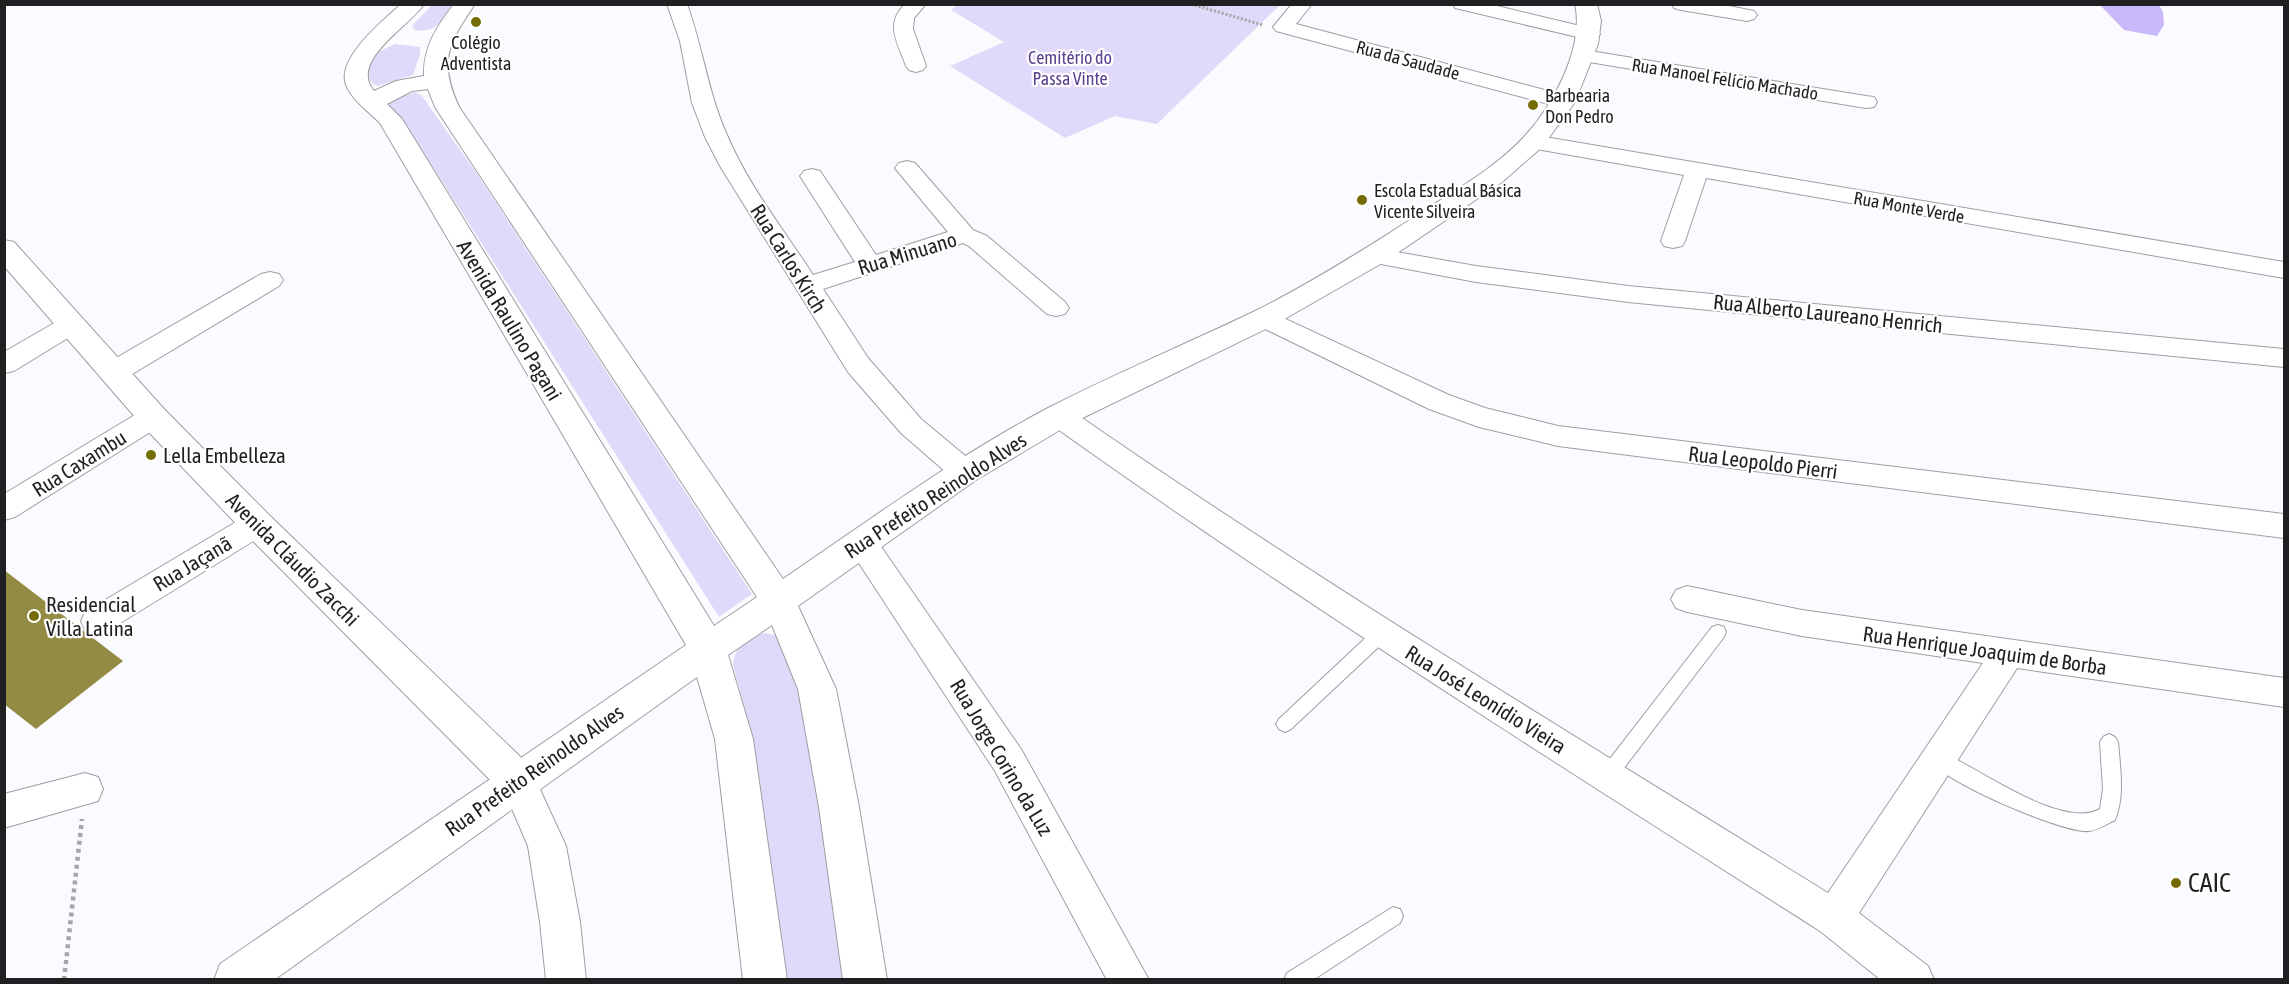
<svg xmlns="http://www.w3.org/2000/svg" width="2289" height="984" font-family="'Asap Condensed',sans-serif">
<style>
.green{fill:#e0d9fa}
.forest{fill:#c9b9fb}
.building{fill:#938b44}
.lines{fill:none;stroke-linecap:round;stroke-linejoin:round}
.service-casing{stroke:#9f9ea4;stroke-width:2}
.minor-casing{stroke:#9f9ea4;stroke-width:2}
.tertiary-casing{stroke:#9f9ea4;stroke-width:2}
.secondary-casing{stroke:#9f9ea4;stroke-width:2}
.path-far1{stroke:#a6a5a8;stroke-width:3;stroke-dasharray:2 2;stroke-linecap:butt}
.path{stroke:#a6a5a8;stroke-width:4.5;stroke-dasharray:4 4;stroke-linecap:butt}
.service{fill:#fff;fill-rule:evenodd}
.minor{fill:#fff;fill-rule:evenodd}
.tertiary{fill:#fff;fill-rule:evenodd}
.secondary{fill:#fff;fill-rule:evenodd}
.poi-dot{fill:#766c06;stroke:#fff;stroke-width:2}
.labels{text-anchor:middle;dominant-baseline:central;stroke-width:4.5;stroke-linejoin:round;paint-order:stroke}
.far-poi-label{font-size:18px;fill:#201f21;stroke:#fff;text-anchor:start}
.far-park-label{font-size:18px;fill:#5a428f;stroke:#fff}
.far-street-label{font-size:18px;fill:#201f21;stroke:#fff}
.street-label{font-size:21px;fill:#201f21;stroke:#fff}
.poi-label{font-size:21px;fill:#201f21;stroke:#fff;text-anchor:start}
.near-poi-label{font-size:26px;fill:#201f21;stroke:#fff;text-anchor:start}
</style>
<rect width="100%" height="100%" fill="#fbfafe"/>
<g class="green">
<polygon points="959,4 1280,4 1280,5 1157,124 1115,116 1065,138 950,66 1004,42 951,10"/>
<path d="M432,5H457C445,18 436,34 415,30L412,26Z"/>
<path d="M395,44L420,47V54L413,75L378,86C362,80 370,66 374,54Z"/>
<polygon points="415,92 422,96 477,174 752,594 719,617 407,126 389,105 392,100"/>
<path d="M766,633L782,637L801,676L849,979H784C771,874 763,767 733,665C734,646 749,636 766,633Z"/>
</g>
<polygon class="forest" points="2100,5 2159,5 2163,12 2164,25 2157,36 2124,30"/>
<polygon class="building" points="4,570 123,661 36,729 4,704"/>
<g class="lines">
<defs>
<g id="service">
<polygon points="1718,625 1724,627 1726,632 1724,637 1614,781 1608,783 1602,781 1599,775 1602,769 1712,627"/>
<polygon points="1381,627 1387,629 1389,634 1387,639 1291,729 1285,732 1279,729 1276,724 1279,719 1375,629"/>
<path d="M2109,734L2115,737L2118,742C2120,767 2125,796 2115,820C2107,824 2098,830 2089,831C2064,834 1939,780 1929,759L1932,753L1938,751C1976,765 2060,831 2100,809L2103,789L2100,742L2103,737Z"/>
<polygon points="1393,907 1400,909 1403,916 1400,923 1313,980 1284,980 1287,973"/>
</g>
<g id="minor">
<path d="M667,4H687C703,48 708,93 727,135C748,185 784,230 813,275L855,262L800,176L804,171L812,169L820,171L876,255L948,232L895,168L899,163L907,161L915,163L973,230L987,236L1065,302L1069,308L1065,314L1056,316L1047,314L969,246L963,243L823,289L868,358L921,419L975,464L980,472L975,480L965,483L955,480L901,433L848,372L720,166L705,137L692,103L680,41Z"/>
<path d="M905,4H926L914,18L913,29L926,66L923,70L916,72L909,70L906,66C898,43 884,24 905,4Z"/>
<polygon points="1292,4 1312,4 1296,24 1571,97 1574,102 1571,107 1563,108 1276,31 1273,27"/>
<polygon points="1453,4 1489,4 1597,30 1600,34 1597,38 1590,40 1455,8"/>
<polygon points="1672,4 1719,4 1754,11 1757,15 1754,19 1747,21 1681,10 1674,8"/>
<polygon points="1584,50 1866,96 1874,97 1877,102 1874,107 1866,108 1577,60 1574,56 1577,52"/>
<polygon points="1533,135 2284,262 2284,278 1706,178 1685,241 1682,246 1673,248 1664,246 1661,241 1684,175 1525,147 1522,142 1525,137"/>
<polygon points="1374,248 1476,266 1628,286 2284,349 2284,367 1628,302 1476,282 1365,261 1362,256 1365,251"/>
<polygon points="270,272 279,274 283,280 279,286 124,379 114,381 104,379 100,372 104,365 261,274"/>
<polygon points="1264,309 1449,395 1485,408 1558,426 2284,514 2284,538 1558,446 1479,427 1429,409 1255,324 1251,318 1255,312"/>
<polygon points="72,315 81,318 85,324 81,330 14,371 4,373 4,352 63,318"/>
<path d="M1059,406L1069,409C1316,580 1573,735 1828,893L1983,663L1802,636L1687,612L1676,608L1671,599L1676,590L1687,586L1802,610L2284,678V707L2017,668L1859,913L1928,966L1934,980H1881L1820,931C1561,766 1300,602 1049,423L1045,416L1049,409Z"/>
<polygon points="153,407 163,410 167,417 163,424 15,517 4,520 4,494 143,410"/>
<polygon points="257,512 268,516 272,524 268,532 109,630 97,634 85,630 81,621 85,612 246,516"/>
<polygon points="862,531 873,535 1021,749 1149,980 1107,980 995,771 851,551 846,543 851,535"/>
<polygon points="518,765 531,770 566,846 580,922 586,980 546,980 540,922 528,846 500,781 505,770"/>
<polygon points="85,773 98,777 103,789 98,801 4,828 4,794"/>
</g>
<polygon id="tertiary" points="4,240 14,242 164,409 269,515 532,768 538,781 532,794 518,799 504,794 245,533 142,425 4,266"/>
<path id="secondary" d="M401,4H424C410,26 348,61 374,91L396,81L424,76C423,47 437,26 454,4H475C448,44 438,61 459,107L783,579C870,520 955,457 1048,408C1114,374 1184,345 1251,313C1310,284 1367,248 1422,212C1457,189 1495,168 1524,137C1553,106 1585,47 1575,4H1597L1601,21L1598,44L1575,102L1542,147L1502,182L1384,262L1274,325L1070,424L976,480L798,606L836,689L859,807L887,980H843L819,807L798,689L772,625L728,655L753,739L787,980H743L715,739L697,677L274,980H214L220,964L686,645L380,123C369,112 352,100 346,85C336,58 383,21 401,4ZM428,89L435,107L755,594L757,597L714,626L402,119L387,104L412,91Z"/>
</defs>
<use href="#service" class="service-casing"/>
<use href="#minor" class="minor-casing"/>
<use href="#tertiary" class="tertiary-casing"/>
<use href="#secondary" class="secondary-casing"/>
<polyline class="path-far1" points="1191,4 1263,25"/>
<polyline class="path" points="64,980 82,819"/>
<use href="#service" class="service"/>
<use href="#minor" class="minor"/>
<use href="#tertiary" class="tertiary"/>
<use href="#secondary" class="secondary"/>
</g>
<g class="poi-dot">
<circle cx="476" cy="22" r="6"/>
<circle cx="1533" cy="105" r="6"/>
<circle cx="1362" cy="200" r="6"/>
<circle cx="151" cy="455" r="6"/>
<circle cx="34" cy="616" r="6"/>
<circle cx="2176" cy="883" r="6"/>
</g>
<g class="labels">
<g class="far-poi-label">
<text x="476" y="42" text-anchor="middle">Colégio<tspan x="476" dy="21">Adventista</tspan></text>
<text x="1545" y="95">Barbearia<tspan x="1545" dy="21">Don Pedro</tspan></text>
<text x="1374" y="190">Escola Estadual Básica<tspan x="1374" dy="21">Vicente Silveira</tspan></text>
</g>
<g class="far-park-label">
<text x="1070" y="57">Cemitério do<tspan x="1070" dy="21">Passa Vinte</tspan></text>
</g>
<g class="far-street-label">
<text transform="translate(1408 60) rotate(15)">Rua da Saudade</text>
<text transform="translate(1725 79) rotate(9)">Rua Manoel Felício Machado</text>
<text transform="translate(1909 207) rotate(10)">Rua Monte Verde</text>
</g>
<g class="street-label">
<text transform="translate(907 253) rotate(-17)">Rua Minuano</text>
<text transform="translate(789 258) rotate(58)">Rua Carlos Kirch</text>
<text transform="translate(1828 313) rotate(6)">Rua Alberto Laureano Henrich</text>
<text transform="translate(510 320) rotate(59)">Avenida Raulino Pagani</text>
<text transform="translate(1763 462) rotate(7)">Rua Leopoldo Pierri</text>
<text transform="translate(79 463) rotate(-32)">Rua Caxambu</text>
<text transform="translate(935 495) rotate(-33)">Rua Prefeito Reinoldo Alves</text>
<text transform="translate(293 559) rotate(45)">Avenida Cláudio Zacchi</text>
<text transform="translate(192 563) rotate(-31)">Rua Jaçanã</text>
<text transform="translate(1985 650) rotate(8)">Rua Henrique Joaquim de Borba</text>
<text transform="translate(1486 699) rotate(32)">Rua José Leonídio Vieira</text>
<text transform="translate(1002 757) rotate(59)">Rua Jorge Corino da Luz</text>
<text transform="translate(534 770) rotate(-35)">Rua Prefeito Reinoldo Alves</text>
</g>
<g class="poi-label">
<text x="163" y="455">Lella Embelleza</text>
<text x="46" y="604">Residencial<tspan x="46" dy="24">Villa Latina</tspan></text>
</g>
<g class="near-poi-label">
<text x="2188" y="883">CAIC</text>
</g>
</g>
<rect width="2289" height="984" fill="none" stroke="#201f21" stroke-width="12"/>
</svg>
